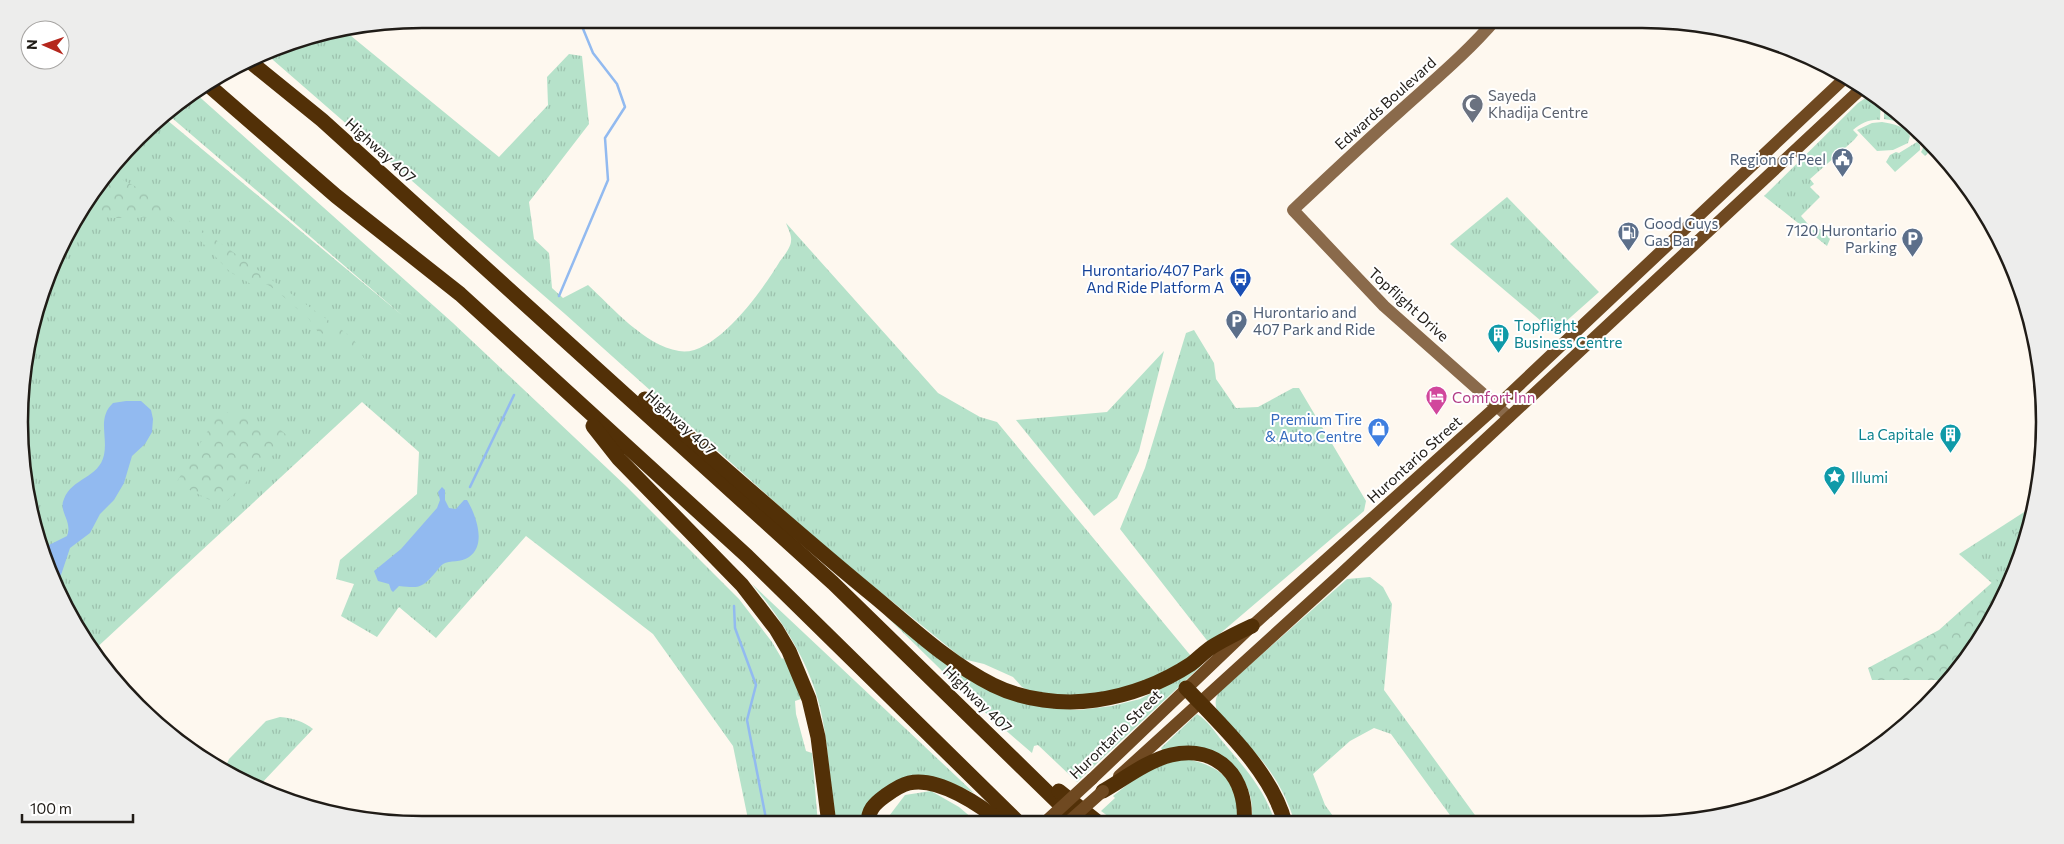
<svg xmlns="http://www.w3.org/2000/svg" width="2064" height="844" font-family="Commissioner,sans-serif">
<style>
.grass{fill:url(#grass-tufts)}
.forest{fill:url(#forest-crowns)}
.water{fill:#92baf0}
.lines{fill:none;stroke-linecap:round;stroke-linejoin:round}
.stream{stroke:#92baf0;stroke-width:2.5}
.secondary{stroke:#8a6a4b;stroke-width:12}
.primary{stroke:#6f4921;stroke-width:12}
.highway{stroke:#523007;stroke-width:15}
.primary-bridge{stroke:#6f4921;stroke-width:12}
.labels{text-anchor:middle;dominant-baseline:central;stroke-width:4;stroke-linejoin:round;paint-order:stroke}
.worship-label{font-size:15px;fill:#5b616d;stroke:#fff;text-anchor:start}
.street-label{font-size:15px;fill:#201c17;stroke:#fff}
.service-label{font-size:15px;fill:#4e5e75;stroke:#fff;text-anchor:end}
.transit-label{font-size:15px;fill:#164399;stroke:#fff;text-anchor:end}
.culture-label{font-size:15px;fill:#0d838f;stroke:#fff;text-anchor:start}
.hotel-label{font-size:15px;fill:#b23c85;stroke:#fff;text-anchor:start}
.shop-label{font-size:15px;fill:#366cbe;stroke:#fff;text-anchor:end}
.rim{fill:none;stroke:#201c17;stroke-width:2.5}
</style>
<defs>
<pattern id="grass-tufts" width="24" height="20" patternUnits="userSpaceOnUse" patternTransform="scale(1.25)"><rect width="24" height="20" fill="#b6e2ca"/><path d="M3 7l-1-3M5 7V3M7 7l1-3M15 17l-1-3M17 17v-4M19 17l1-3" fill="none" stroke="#9cc1ad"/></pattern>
<pattern id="forest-crowns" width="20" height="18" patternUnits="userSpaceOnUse" patternTransform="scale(1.25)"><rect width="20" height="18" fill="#b6e2ca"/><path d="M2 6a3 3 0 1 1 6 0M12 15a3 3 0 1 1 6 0" fill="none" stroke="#9cc1ad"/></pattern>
</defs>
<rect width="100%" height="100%" fill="#fef8ef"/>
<g class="grass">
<path d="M345,31L499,157L548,105L547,77L569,54L582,56L589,124L529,202L534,239L549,253L552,288L563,298L588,285C613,308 644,345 679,351C715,358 764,288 780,261C784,256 791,247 791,241C792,235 788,229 786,223L938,393L980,417L997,422L1191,656L1140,686L1074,697L1034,693L1022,687L1013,677L984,664L963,659L824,546L565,314L265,53L292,40Z"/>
<polygon points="194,92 453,323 627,487 739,599 772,642 782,659 783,658 787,663 801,699 795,701 796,714 806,751 812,753 818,824 749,824 733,746 653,634 526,536 436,638 399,607 377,637 341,616 354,584 336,579 340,560 417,494 419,452 362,402 92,652 87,646 50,577 27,501 22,369 40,292 73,221 156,119 161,115 403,316 165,112"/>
<path d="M1875,96L1881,99L1880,120C1870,119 1861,123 1853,130L1858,135L1854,140L1810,179L1814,184L1810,187L1820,197L1801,216L1813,230L1821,229L1830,239L1827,246L1764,196L1858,103L1867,97Z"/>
<path d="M1884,102L1914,126L1934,147L1925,156L1921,152C1926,146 1921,139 1913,139C1911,124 1897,121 1884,119Z"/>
<path d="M1882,122C1893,124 1904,125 1910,136L1908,143L1893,150L1877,151L1857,130L1872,123Z"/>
<polygon points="1917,142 1920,145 1920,150 1895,172 1886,162 1890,155 1896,152 1899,153"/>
<polygon points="1507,197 1599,292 1554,332 1450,244"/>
<polygon points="1194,330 1214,363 1216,379 1236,408 1258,407 1293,388 1299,388 1366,501 1364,511 1209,643 1120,529 1145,468 1186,333"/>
<polygon points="1164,351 1139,451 1117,498 1094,516 1016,420 1107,412"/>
<polygon points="2035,505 2024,551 2003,593 1959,554"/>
<path d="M1370,577L1383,587L1392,604L1384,690L1480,822H1455L1391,734L1374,728L1350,741L1313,774L1325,805L1338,823H1295C1279,772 1255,752 1219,715C1215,707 1214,700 1219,692L1347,579Z"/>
<path d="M752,584L974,793L949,782L934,778L866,809L860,824H837C829,786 829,745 820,707C808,660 782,620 752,584Z"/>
<polygon points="885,615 948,663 1054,708 1079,710 1112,706 1140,699 1183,677 1204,661 1201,666 1077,782 1038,745 1034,746 1032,753 980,708"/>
<path d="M1197,714C1207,720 1215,732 1223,742C1244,767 1266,791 1275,823H1251C1255,801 1248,784 1235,767L1164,754L1161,748Z"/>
<path d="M280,717C293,718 303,721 313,729L259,786L230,770L226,766L229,759L266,721Z"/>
<path d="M1183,757C1192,761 1201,762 1209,766C1233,776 1239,800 1238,823H1117L1101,811L1115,798L1113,796L1142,773Z"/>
<polygon points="931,791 959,807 979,824 883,824 905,795"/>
</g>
<g class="forest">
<polygon points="111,174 156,197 353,338 368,366 342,341 318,332 309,319 277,291 268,285 251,284 230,272 197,237 169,217 112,218 81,211"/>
<polygon points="220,411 242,416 260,429 276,426 290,438 222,506 176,483"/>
<polygon points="2034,509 2025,545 2015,545 2015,532 2028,512"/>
<polygon points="1996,579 2007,585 1977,646 1947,680 1872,680 1868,668 1939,630"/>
</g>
<g class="water">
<path d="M126,401H141L151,410L153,419L152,432L145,444L132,456L124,483L114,500L100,514L90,533L70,548L61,575L54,585L42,551L47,546L67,536C73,521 58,512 64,499C72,478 99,478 104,455C108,436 97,418 113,403Z"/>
<path d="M442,487L445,490V500L449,508L456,509L464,500H467C476,515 487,545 469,557C461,563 450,560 443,564C440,566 437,571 435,573C421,589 419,588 399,586L393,592L391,590L389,584L378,581L374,571L401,549L437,508L440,500L438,492Z"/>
</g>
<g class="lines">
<g class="stream">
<polyline points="559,296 608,180 605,138 625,107 617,84 593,53 579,19"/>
<polyline points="470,487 514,395"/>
<polyline points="734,606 735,628 756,685 747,720 767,824"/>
</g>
<path class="secondary" d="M1496,19C1467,53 1433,81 1400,111C1364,143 1328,177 1293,210L1384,306L1509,417"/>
<g class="primary">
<polyline points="1119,776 1341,574 1863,87"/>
<polyline points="1092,779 1252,626 1497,406 1847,76"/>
</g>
<g class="highway">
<polyline points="248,60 322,120 833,583 1079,823"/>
<polyline points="206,83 336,196 460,294 747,556 1020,824"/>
<path d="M645,399C721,465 797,533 875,597C912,628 949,663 993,685C1023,700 1063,705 1096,700C1131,695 1162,683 1191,664C1199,658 1206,650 1215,645C1227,638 1239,632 1252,626"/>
<polyline points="593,426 619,459 742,585 776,629 789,651 809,699 818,737 829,824"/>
<path d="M1186,688C1221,725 1272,772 1285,823"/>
<polyline points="1059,791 1099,823"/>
<path d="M1103,791C1124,779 1147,761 1171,755C1218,744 1248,778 1244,823"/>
<path d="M868,824C868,810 874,804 885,796C892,791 900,785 909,783C938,776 982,806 1003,824"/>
</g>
<g class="primary-bridge">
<polyline points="1067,823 1103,791"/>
<polyline points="1043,824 1092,779"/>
</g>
</g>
<defs>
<symbol id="mosque-pin" viewBox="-11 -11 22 30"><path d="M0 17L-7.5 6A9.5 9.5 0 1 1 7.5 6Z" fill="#6b7280" stroke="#fff"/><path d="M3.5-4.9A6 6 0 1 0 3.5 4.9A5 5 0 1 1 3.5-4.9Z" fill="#fff"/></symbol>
<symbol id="civic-pin" viewBox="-11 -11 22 30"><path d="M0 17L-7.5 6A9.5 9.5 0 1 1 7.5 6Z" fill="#5c6f8a" stroke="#fff"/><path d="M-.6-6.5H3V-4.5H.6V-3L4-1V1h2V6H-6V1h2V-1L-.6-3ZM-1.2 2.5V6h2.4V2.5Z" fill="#fff"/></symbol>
<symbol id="fuel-pin" viewBox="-11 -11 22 30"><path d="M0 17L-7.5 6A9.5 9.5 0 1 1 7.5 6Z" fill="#5c6f8a" stroke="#fff"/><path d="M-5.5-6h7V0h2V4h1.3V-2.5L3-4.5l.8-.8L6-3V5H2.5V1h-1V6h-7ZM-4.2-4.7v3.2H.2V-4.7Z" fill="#fff"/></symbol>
<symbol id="parking-pin" viewBox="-11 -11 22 30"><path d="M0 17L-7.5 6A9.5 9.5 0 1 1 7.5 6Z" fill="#5c6f8a" stroke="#fff"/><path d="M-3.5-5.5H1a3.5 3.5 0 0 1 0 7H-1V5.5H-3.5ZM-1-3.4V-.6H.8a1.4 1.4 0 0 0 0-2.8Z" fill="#fff"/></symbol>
<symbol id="bus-pin" viewBox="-11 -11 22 30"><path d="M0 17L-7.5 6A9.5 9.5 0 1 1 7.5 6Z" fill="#1a4fb4" stroke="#fff"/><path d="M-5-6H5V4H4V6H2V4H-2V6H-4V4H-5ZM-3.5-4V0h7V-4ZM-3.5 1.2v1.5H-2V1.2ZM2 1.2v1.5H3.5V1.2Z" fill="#fff"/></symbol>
<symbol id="building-pin" viewBox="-11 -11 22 30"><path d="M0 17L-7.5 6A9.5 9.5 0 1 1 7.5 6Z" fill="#0f9aa8" stroke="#fff"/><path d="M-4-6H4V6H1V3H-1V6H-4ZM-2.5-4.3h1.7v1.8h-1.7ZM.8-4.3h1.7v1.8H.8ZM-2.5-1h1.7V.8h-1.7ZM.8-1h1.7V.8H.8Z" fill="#fff"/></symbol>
<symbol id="hotel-pin" viewBox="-11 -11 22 30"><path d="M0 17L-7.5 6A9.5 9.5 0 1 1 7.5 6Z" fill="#d1479c" stroke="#fff"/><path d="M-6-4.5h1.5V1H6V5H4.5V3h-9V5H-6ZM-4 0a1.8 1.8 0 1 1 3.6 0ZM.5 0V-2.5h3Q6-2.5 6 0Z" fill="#fff"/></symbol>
<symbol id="shop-pin" viewBox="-11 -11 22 30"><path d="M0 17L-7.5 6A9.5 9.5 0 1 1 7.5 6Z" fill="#3f7fe0" stroke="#fff"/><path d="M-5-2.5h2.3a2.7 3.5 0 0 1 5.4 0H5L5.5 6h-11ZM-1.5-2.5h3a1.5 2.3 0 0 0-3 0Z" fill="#fff"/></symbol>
<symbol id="sight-pin" viewBox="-11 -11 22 30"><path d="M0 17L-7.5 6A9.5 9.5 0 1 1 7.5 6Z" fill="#0f9aa8" stroke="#fff"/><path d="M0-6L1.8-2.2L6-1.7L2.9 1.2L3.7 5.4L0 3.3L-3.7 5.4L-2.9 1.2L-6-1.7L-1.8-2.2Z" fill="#fff"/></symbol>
</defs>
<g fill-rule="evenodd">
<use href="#mosque-pin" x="1460" y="92" width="25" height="34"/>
<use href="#civic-pin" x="1830" y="146" width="25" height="34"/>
<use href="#fuel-pin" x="1616" y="220" width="25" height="34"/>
<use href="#parking-pin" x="1900" y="226" width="25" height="34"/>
<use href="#bus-pin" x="1228" y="266" width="25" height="34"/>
<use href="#parking-pin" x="1224" y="308" width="25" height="34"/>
<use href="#building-pin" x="1486" y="322" width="25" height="34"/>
<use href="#hotel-pin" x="1424" y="384" width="25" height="34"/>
<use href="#shop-pin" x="1366" y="416" width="25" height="34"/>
<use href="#building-pin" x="1938" y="422" width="25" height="34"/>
<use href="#sight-pin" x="1822" y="464" width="25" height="34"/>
</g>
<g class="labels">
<g class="worship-label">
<text x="1488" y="95">Sayeda<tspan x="1488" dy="17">Khadija Centre</tspan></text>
</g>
<g class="street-label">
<text transform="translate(1385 103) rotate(-42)">Edwards Boulevard</text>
<text transform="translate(381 150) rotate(42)">Highway 407</text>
<text transform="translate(1409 304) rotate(42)">Topflight Drive</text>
<text transform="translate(681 422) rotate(42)">Highway 407</text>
<text transform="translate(1414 459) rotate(-42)">Hurontario Street</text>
<text transform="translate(978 699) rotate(44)">Highway 407</text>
<text transform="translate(1115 734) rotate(-44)">Hurontario Street</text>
</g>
<g class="service-label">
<text x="1826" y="159">Region of Peel</text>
<text x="1644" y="223" text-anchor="start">Good Guys<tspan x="1644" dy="17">Gas Bar</tspan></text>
<text x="1897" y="230">7120 Hurontario<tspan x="1897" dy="17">Parking</tspan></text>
<text x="1253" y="312" text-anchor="start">Hurontario and<tspan x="1253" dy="17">407 Park and Ride</tspan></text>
</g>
<g class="transit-label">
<text x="1224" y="270">Hurontario/407 Park<tspan x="1224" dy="17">And Ride Platform A</tspan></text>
</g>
<g class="culture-label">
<text x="1514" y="325">Topflight<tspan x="1514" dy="17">Business Centre</tspan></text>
<text x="1934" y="434" text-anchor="end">La Capitale</text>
<text x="1851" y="477">Illumi</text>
</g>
<g class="hotel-label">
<text x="1452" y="397">Comfort Inn</text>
</g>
<g class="shop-label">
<text x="1362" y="419">Premium Tire<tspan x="1362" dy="17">&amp; Auto Centre</tspan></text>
</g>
</g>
<path d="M0 0H2064V844H0ZM422 28H1642A394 394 0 0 1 2036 422V422A394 394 0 0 1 1642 816H422A394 394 0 0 1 28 422V422A394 394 0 0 1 422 28Z" fill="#ededec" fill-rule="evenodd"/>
<path class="rim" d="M422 28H1642A394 394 0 0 1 2036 422V422A394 394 0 0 1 1642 816H422A394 394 0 0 1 28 422V422A394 394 0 0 1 422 28Z"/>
<g transform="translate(45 45) rotate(272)"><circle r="24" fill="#ffffff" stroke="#a6a4a2"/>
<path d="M0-4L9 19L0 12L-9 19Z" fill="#b5271d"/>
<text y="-8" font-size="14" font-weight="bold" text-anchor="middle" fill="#201c17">N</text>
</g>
<path d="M22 814v8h111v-8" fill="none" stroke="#201c17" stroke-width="2.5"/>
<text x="30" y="814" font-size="15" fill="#201c17" stroke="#ffffff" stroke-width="4" paint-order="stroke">100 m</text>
</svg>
